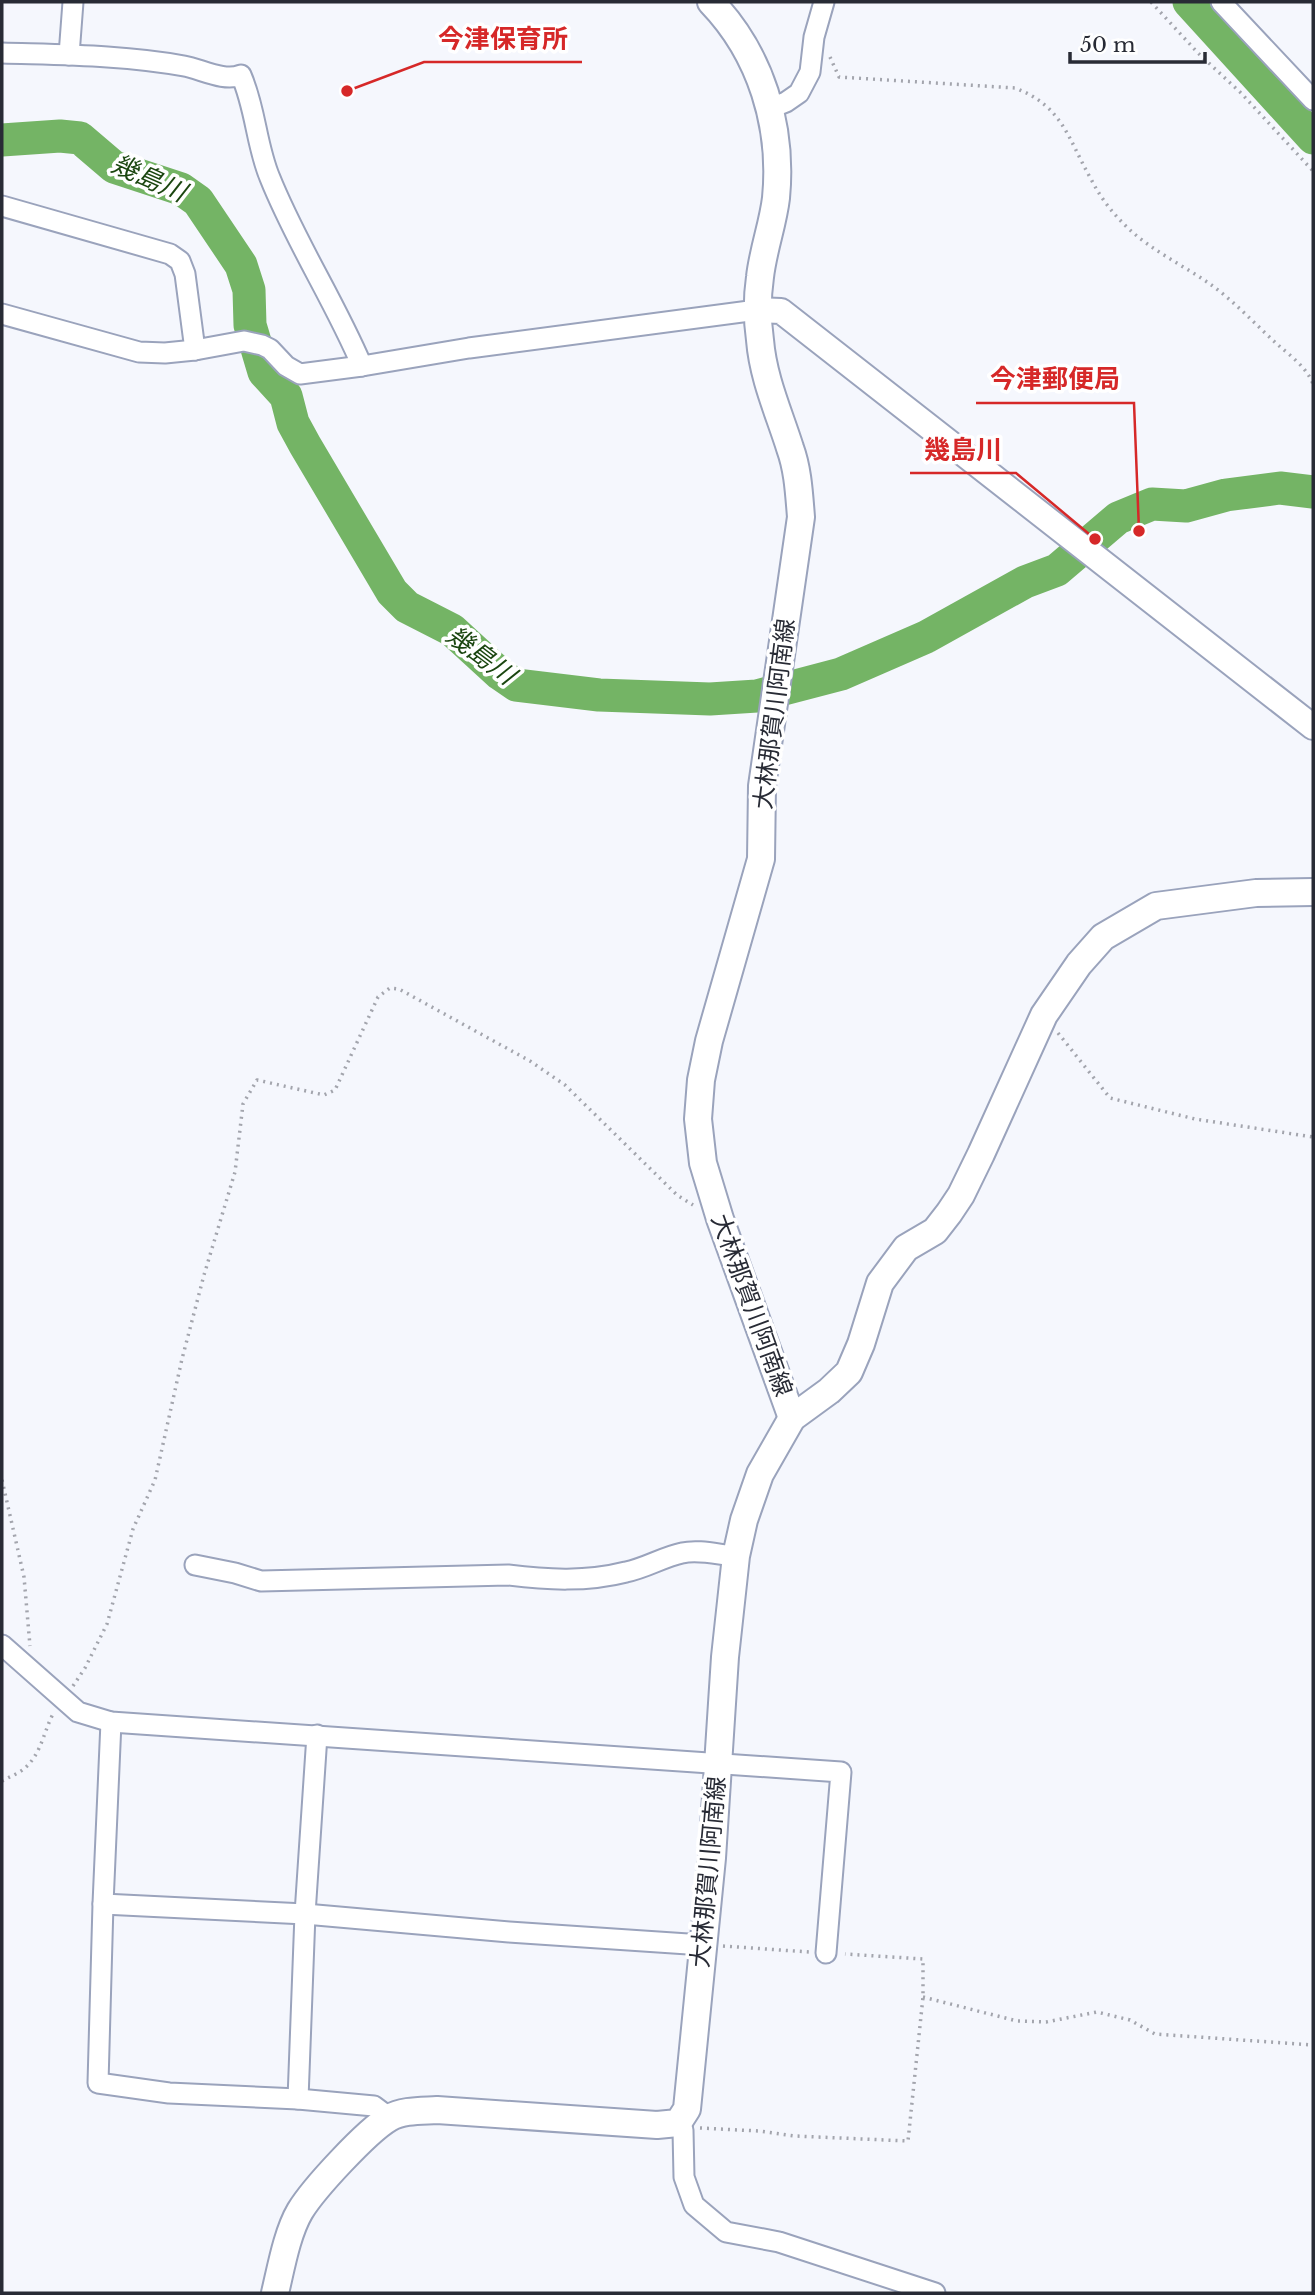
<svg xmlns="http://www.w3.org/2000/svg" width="1315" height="2295" font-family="'Libre Baskerville','Noto Sans JP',serif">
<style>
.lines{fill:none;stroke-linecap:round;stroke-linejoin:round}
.river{stroke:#74b465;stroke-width:33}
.minor-casing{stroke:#9aa3bc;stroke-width:23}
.tertiary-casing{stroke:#9aa3bc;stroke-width:28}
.secondary-casing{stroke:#9aa3bc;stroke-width:30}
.path{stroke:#a3a5ad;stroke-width:3.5;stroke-dasharray:2 5;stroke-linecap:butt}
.minor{stroke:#fff;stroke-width:19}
.tertiary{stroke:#fff;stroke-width:24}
.secondary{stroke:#fff;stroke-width:26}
.labels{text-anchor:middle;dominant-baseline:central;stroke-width:7;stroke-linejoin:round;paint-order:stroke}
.street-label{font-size:24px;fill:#282b35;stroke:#fff}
.water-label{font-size:26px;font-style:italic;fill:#1b4610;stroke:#fff}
.leader{fill:none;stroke:#d62828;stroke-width:2.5}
.callout-dot{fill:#d62828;stroke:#fff;stroke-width:2.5}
.callout-label{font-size:26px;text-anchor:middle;font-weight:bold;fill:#d62828;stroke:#fff;stroke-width:7;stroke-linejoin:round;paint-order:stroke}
</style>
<rect width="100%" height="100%" fill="#f5f7fd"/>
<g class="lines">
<g class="river">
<polyline points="1189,2 1313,138"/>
<polyline points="2,140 60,136 80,138 114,167 181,189 198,201 241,265 249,290 250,325 264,372 286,396 293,423 305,445 392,592 407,607 452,630 500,674 516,685 599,695 710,699 757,696 841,674 926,637 1025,582 1057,570 1118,518 1152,504 1186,506 1226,495 1280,488 1313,492"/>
</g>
<defs>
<g id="minor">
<polyline points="1221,2 1313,100"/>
<path d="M2,53C62,55 124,55 184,66C201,69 224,82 241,75C256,109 256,145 270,178C296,243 335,302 362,366"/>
<polyline points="69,55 73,2"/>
<polyline points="771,108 786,102 799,93 810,72 814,37 824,2"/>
<polyline points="2,206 170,254 180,261 185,274 195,350 244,341 262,345 270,349 286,366 300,374 362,366 469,348 757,310"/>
<polyline points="2,314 139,352 165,353 195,350"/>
<path d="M195,1565L235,1573L261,1581L508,1575C547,1580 587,1582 626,1572C646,1568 663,1557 682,1553C699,1549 720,1555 736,1556"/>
<polyline points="2,1645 78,1712 111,1722 841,1772 826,1953"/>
<polyline points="111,1722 103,1904 98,2083 169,2093 298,2099 374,2106 390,2118"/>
<polyline points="103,1904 305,1914 509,1932 703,1945"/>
<polyline points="298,2099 305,1914 317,1735"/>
<polyline points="678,2123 683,2130 684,2177 694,2205 726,2232 779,2242 935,2293"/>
</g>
<polyline id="tertiary" points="757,310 781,311 1313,727"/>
<g id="secondary">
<path d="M711,2C761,54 783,126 776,198C773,224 763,250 760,277C757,298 757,319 760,340C763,378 779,413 790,448C798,470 799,493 801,517L762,786L761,859L709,1041L701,1080L698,1119L703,1163L720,1219L792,1418"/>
<path d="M275,2293C281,2268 287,2233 300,2211C314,2188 367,2131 389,2118C403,2110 421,2111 437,2110L657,2125L678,2123L687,2109L712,1858L725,1657L736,1556L744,1520L760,1474L792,1418L829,1391L849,1372L861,1344L880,1283L906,1248L935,1231L949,1213L961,1195L981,1154L1044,1015L1079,964L1103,937L1156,906L1256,893L1313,892"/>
</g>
</defs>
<use href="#minor" class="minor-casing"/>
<use href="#tertiary" class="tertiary-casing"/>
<use href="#secondary" class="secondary-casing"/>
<g class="path">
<polyline points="1151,2 1198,53 1241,93 1313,171"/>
<path d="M830,57L839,77L1015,88C1063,106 1068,139 1091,179C1101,199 1114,215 1130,230C1153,251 1184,266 1210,284C1234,301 1256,325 1278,345C1291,356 1307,368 1313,384"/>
<polyline points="1058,1033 1110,1098 1195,1119 1313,1137"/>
<polyline points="2,1480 24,1577 30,1646"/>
<polyline points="73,1686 85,1668 107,1624 133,1529 155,1480 182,1359 204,1275 235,1172 243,1104 257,1080 324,1095 335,1090 378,997 390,988 399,989 530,1061 565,1085 677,1195 693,1205"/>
<path d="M2,1781C9,1777 20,1773 26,1767C42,1752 44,1730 54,1712"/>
<polyline points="723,1946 809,1952"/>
<polyline points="923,1997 1017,2021 1046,2022 1097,2012 1130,2020 1155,2034 1313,2045"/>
<polyline points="700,2128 759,2131 795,2136 908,2141 923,1997 923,1959 845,1954"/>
</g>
<use href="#minor" class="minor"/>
<use href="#tertiary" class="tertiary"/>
<use href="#secondary" class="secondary"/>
</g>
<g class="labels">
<g class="street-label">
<text transform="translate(774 714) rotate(-83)">大林那賀川阿南線</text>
<text transform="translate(752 1305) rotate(70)">大林那賀川阿南線</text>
<text transform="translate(708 1872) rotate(-85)">大林那賀川阿南線</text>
</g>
<g class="water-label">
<text transform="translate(149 178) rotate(24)">幾島川</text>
<text transform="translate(481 655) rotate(37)">幾島川</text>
</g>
</g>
<path class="leader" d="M347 91L424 62H582M1139 531L1134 403H976M1095 539L1016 473H910"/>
<g class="callout-dot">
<circle cx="347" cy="91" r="7"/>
<circle cx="1139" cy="531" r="7"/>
<circle cx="1095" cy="539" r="7"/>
</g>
<g class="callout-label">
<text x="503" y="48">今津保育所</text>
<text x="1055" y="388">今津郵便局</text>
<text x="963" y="459">幾島川</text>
</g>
<rect width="1315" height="2295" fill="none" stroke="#282b35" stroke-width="7"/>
<path d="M1070 52v10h135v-10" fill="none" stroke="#282b35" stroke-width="3.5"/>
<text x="1080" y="52" font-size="21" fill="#282b35" stroke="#ffffff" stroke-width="5" paint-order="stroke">50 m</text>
</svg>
